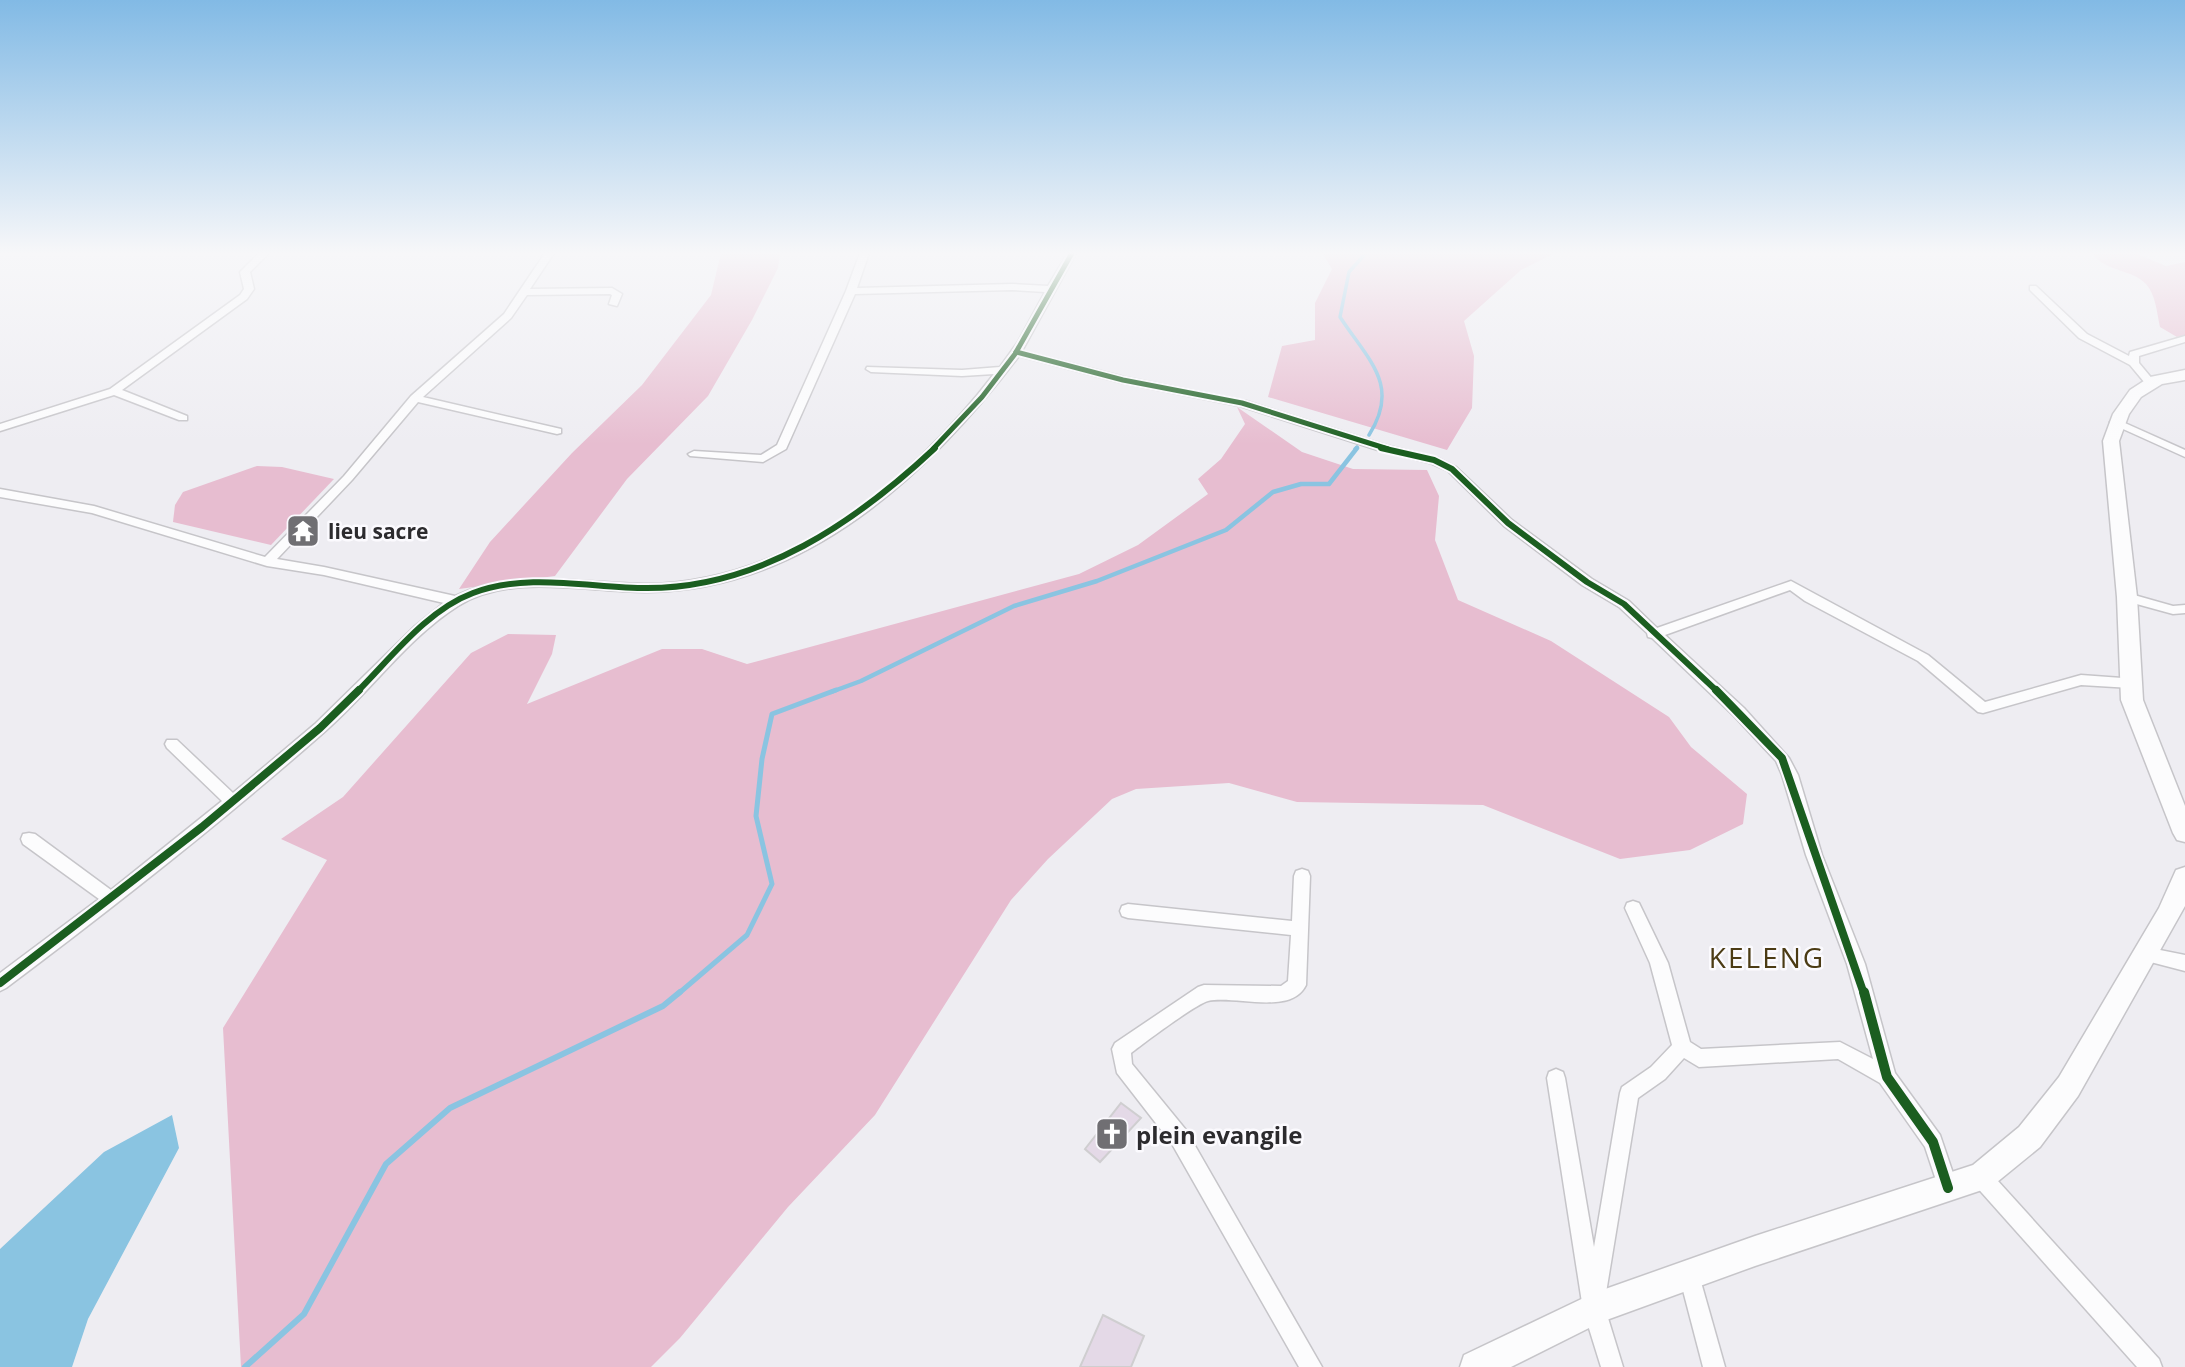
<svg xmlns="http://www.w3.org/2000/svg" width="2185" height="1367" font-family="'Open Sans',sans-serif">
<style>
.forest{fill:#e7bdd0}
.water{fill:#8ac4e1}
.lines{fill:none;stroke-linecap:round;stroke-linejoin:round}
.stream-far3{stroke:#8ac4e1;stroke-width:3.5}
.stream-far2{stroke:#8ac4e1;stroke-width:4.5}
.stream-far1{stroke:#8ac4e1;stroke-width:5}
.stream{stroke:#8ac4e1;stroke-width:6}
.building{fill:#e4d9e7;stroke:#cfced0;stroke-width:2}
.minor-casing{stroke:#c6c5c9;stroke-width:3}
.secondary-casing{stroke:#c6c5c9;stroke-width:3}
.minor{fill:#fcfcfd;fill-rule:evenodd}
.secondary{fill:#fcfcfd;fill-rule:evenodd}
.cycleway-far3-casing{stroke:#fbfafe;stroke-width:9}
.cycleway-far2-casing{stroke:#fbfafe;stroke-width:10}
.cycleway-far1-casing{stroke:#fbfafe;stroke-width:12}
.cycleway-casing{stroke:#fbfafe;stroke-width:14}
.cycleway-far3{stroke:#1b5e20;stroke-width:5}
.cycleway-far2{stroke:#1b5e20;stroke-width:6}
.cycleway-far1{stroke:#1b5e20;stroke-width:8}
.cycleway{stroke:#1b5e20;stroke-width:10}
.labels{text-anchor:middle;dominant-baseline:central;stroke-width:5;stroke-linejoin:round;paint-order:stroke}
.poi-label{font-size:21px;font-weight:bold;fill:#2c2b2e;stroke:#fbfafe;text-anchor:start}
.near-poi-label{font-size:24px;font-weight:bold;fill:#2c2b2e;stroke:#fbfafe;text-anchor:start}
.near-quarter-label{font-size:28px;letter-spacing:2px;fill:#4b3b14;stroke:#fbfafe}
</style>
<rect width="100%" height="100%" fill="#eeedf2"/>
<g class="forest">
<polygon points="721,253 780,253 778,268 752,320 708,396 627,479 555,576 459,589 490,542 572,453 642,385 711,295"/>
<polygon points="1322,253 1555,253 1521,270 1464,321 1474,356 1472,408 1447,450 1268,397 1282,346 1315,340 1315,303 1332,269"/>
<path d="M2092,253H2135L2166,266L2185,262V335L2177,337L2160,327C2157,314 2156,295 2146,284C2132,269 2105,272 2092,253Z"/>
<polygon points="1237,407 1302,452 1353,469 1427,470 1439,496 1435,540 1458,600 1551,641 1669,717 1691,747 1747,794 1743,824 1690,850 1620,859 1483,805 1297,802 1229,783 1136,789 1112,799 1048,859 1011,900 875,1115 788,1207 680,1338 651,1367 241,1367 223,1028 327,860 281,839 343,797 471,653 508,634 556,635 552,654 527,704 662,649 702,649 747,664 1079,574 1138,545 1208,494 1198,479 1221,459 1245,424"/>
<polygon points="257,466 282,467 334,479 271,545 173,522 175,505 183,492"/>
</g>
<polygon class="water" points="172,1115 179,1148 88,1319 72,1367 0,1367 0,1249 104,1152"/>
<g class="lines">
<g class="stream-far3">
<path d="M1366,253L1349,272L1340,317C1368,360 1401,385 1369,435"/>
<polyline points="1355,449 1357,447"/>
</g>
<polyline class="stream-far2" points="831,692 861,681 1014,606 1097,581 1226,530 1273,492 1301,484 1329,484 1357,448"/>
<polyline class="stream-far1" points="678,994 747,935 772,884 756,816 762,759 772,714 836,690"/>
<polyline class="stream" points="245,1367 304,1314 386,1164 450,1108 663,1006 680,992"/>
</g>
<g class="building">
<polygon points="1121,1103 1141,1118 1100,1162 1085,1149"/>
<polygon points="1103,1315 1144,1336 1131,1367 1080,1367"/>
</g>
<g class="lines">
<defs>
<g id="minor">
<polygon points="259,253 269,253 250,272 254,289 247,299 122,390 187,416 187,420 179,420 114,395 0,431 0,424 110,389 240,295 244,289 240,272"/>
<path d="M545,253H554L530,289L612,288L622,294L617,306L609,304L612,295L610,294L527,295L511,318L423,397L561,429V433L557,434L418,402L352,480L277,559L324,567L455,596C516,567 583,584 648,584C790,582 912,481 994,374L962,376L871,372L866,369L867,367L962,370L1000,367L1018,342L1045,292L1012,290L855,294L786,449L763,462L690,456L688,454L694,451L761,455L777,445L846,291L860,253H869L857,288L1012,284L1048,286L1068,253H1076L1022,351L1124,377L1246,401L1385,445L1438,458L1456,467L1512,520L1592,579L1629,601L1657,628L1791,581L1928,655L1985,702L2081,675L2136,679L2138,683L2131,688L2081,685L1983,713L1978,712L1918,661L1805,601L1790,590L1665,635L1744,708L1789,758L1798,775L1822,855L1865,964L1895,1073L1940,1135L1958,1188L1955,1195L1948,1198L1941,1195L1925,1147L1880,1083L1838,1059L1699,1067L1684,1058L1665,1079L1638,1098L1604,1305L1623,1367H1601L1583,1309L1547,1078L1549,1072L1556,1069L1563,1072L1565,1078L1594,1247L1620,1093L1622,1087L1651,1067L1672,1045L1650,963L1625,908L1627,903L1633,901L1639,903L1668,963L1690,1042L1701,1049L1840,1042L1873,1059L1847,964L1806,855L1782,775L1776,761L1734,716L1652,638L1648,637L1647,633L1619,607L1582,585L1504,526L1448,471L1430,463L1378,450L1240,406L1123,383L1019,356C929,474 806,590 648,592C589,593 511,572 458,606C406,639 369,694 322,734C221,823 114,907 6,988L0,991V973L99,899L23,844L21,839L23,834L29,833L35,834L111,890L222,801L167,748L165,744L167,740H177L233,793L315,724L414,627L444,603L324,575L267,566L92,513L0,497V489L94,506L265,557L344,476L411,396L504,314Z"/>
<polygon points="2030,286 2036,286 2087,334 2129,356 2130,352 2185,336 2185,342 2139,356 2139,363 2154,381 2149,384 2145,383 2130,365 2079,338 2030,290"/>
<polygon points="2116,419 2185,450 2185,457 2112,424 2110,422"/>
<polygon points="2127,593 2173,606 2185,605 2185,613 2173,614 2122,600 2120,597"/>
<path d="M1302,869L1308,871L1310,876L1306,985C1291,1016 1235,995 1208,1001C1196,1004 1144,1043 1131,1053L1132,1064L1186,1130L1322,1367H1299L1172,1144L1117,1073L1112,1049L1115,1043L1198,987L1204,985L1281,986L1288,981L1291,935L1128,918L1122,916L1120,911L1122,906L1128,904L1292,921L1294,876L1296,871Z"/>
<polygon points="2145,947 2185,955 2185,971 2139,959 2136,954 2139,949"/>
<polygon points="1981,1167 1988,1170 2159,1359 2162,1367 2137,1367 1974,1184 1971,1177 1974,1170"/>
<polygon points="1689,1265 1696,1268 1699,1275 1725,1367 1703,1367 1679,1275 1682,1268"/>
</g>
<g id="secondary">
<polygon points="2185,370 2185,380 2162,384 2141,397 2129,414 2119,441 2137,597 2143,700 2185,806 2185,842 2177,840 2173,833 2121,700 2117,597 2103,441 2113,414 2130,390 2150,377"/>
<polygon points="2185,867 2185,906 2078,1096 2040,1147 1991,1187 1755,1266 1601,1322 1511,1367 1460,1367 1464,1355 1594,1293 1755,1236 1973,1165 2019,1127 2059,1077 2159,908 2176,870"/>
</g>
</defs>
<use href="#minor" class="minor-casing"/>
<use href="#secondary" class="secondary-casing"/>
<use href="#minor" class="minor"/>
<use href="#secondary" class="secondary"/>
<defs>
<g id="cycleway-far3">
<polyline points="1016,352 1123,380 1242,403 1388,449"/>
<polyline points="933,449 982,397 1015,354 1072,253"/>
</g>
<g id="cycleway-far2">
<polyline points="1381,448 1434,460 1452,469 1508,523 1587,582 1624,604 1718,692"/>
<path d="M357,692C391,658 427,610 473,593C528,572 591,588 647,588C760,588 856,522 935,448"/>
</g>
<g id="cycleway-far1">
<polyline points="1716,690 1782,758 1864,994"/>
<polyline points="0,983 202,827 320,728 359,690"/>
</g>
<polyline id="cycleway" points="1864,992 1887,1077 1933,1142 1948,1188"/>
</defs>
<use href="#cycleway-far3" class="cycleway-far3-casing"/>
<use href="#cycleway-far2" class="cycleway-far2-casing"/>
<use href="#cycleway-far1" class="cycleway-far1-casing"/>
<use href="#cycleway" class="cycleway-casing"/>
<use href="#cycleway-far3" class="cycleway-far3"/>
<use href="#cycleway-far2" class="cycleway-far2"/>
<use href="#cycleway-far1" class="cycleway-far1"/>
<use href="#cycleway" class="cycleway"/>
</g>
<linearGradient id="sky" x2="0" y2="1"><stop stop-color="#82bae5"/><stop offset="0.57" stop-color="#f7f7f9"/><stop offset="1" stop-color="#f7f7f9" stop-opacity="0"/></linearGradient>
<rect width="2185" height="444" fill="url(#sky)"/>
<defs>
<symbol id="temple-square" viewBox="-11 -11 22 22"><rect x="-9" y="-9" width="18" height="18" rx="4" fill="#706f73" stroke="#fbfafe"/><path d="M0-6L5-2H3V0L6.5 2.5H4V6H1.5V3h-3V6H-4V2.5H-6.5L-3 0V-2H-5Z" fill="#fff"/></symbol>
<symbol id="church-square" viewBox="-11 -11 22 22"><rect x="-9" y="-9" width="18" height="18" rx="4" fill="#706f73" stroke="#fbfafe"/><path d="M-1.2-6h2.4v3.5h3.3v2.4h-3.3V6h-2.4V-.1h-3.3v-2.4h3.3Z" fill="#fff"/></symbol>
</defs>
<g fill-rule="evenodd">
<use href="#temple-square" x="284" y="512" width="38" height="38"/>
<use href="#church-square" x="1093" y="1115" width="38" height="38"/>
</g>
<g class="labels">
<g class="poi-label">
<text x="328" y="531">lieu sacre</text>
</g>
<g class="near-poi-label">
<text x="1136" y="1134">plein evangile</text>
</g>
<g class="near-quarter-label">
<text x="1767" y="957">KELENG</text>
</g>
</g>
</svg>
